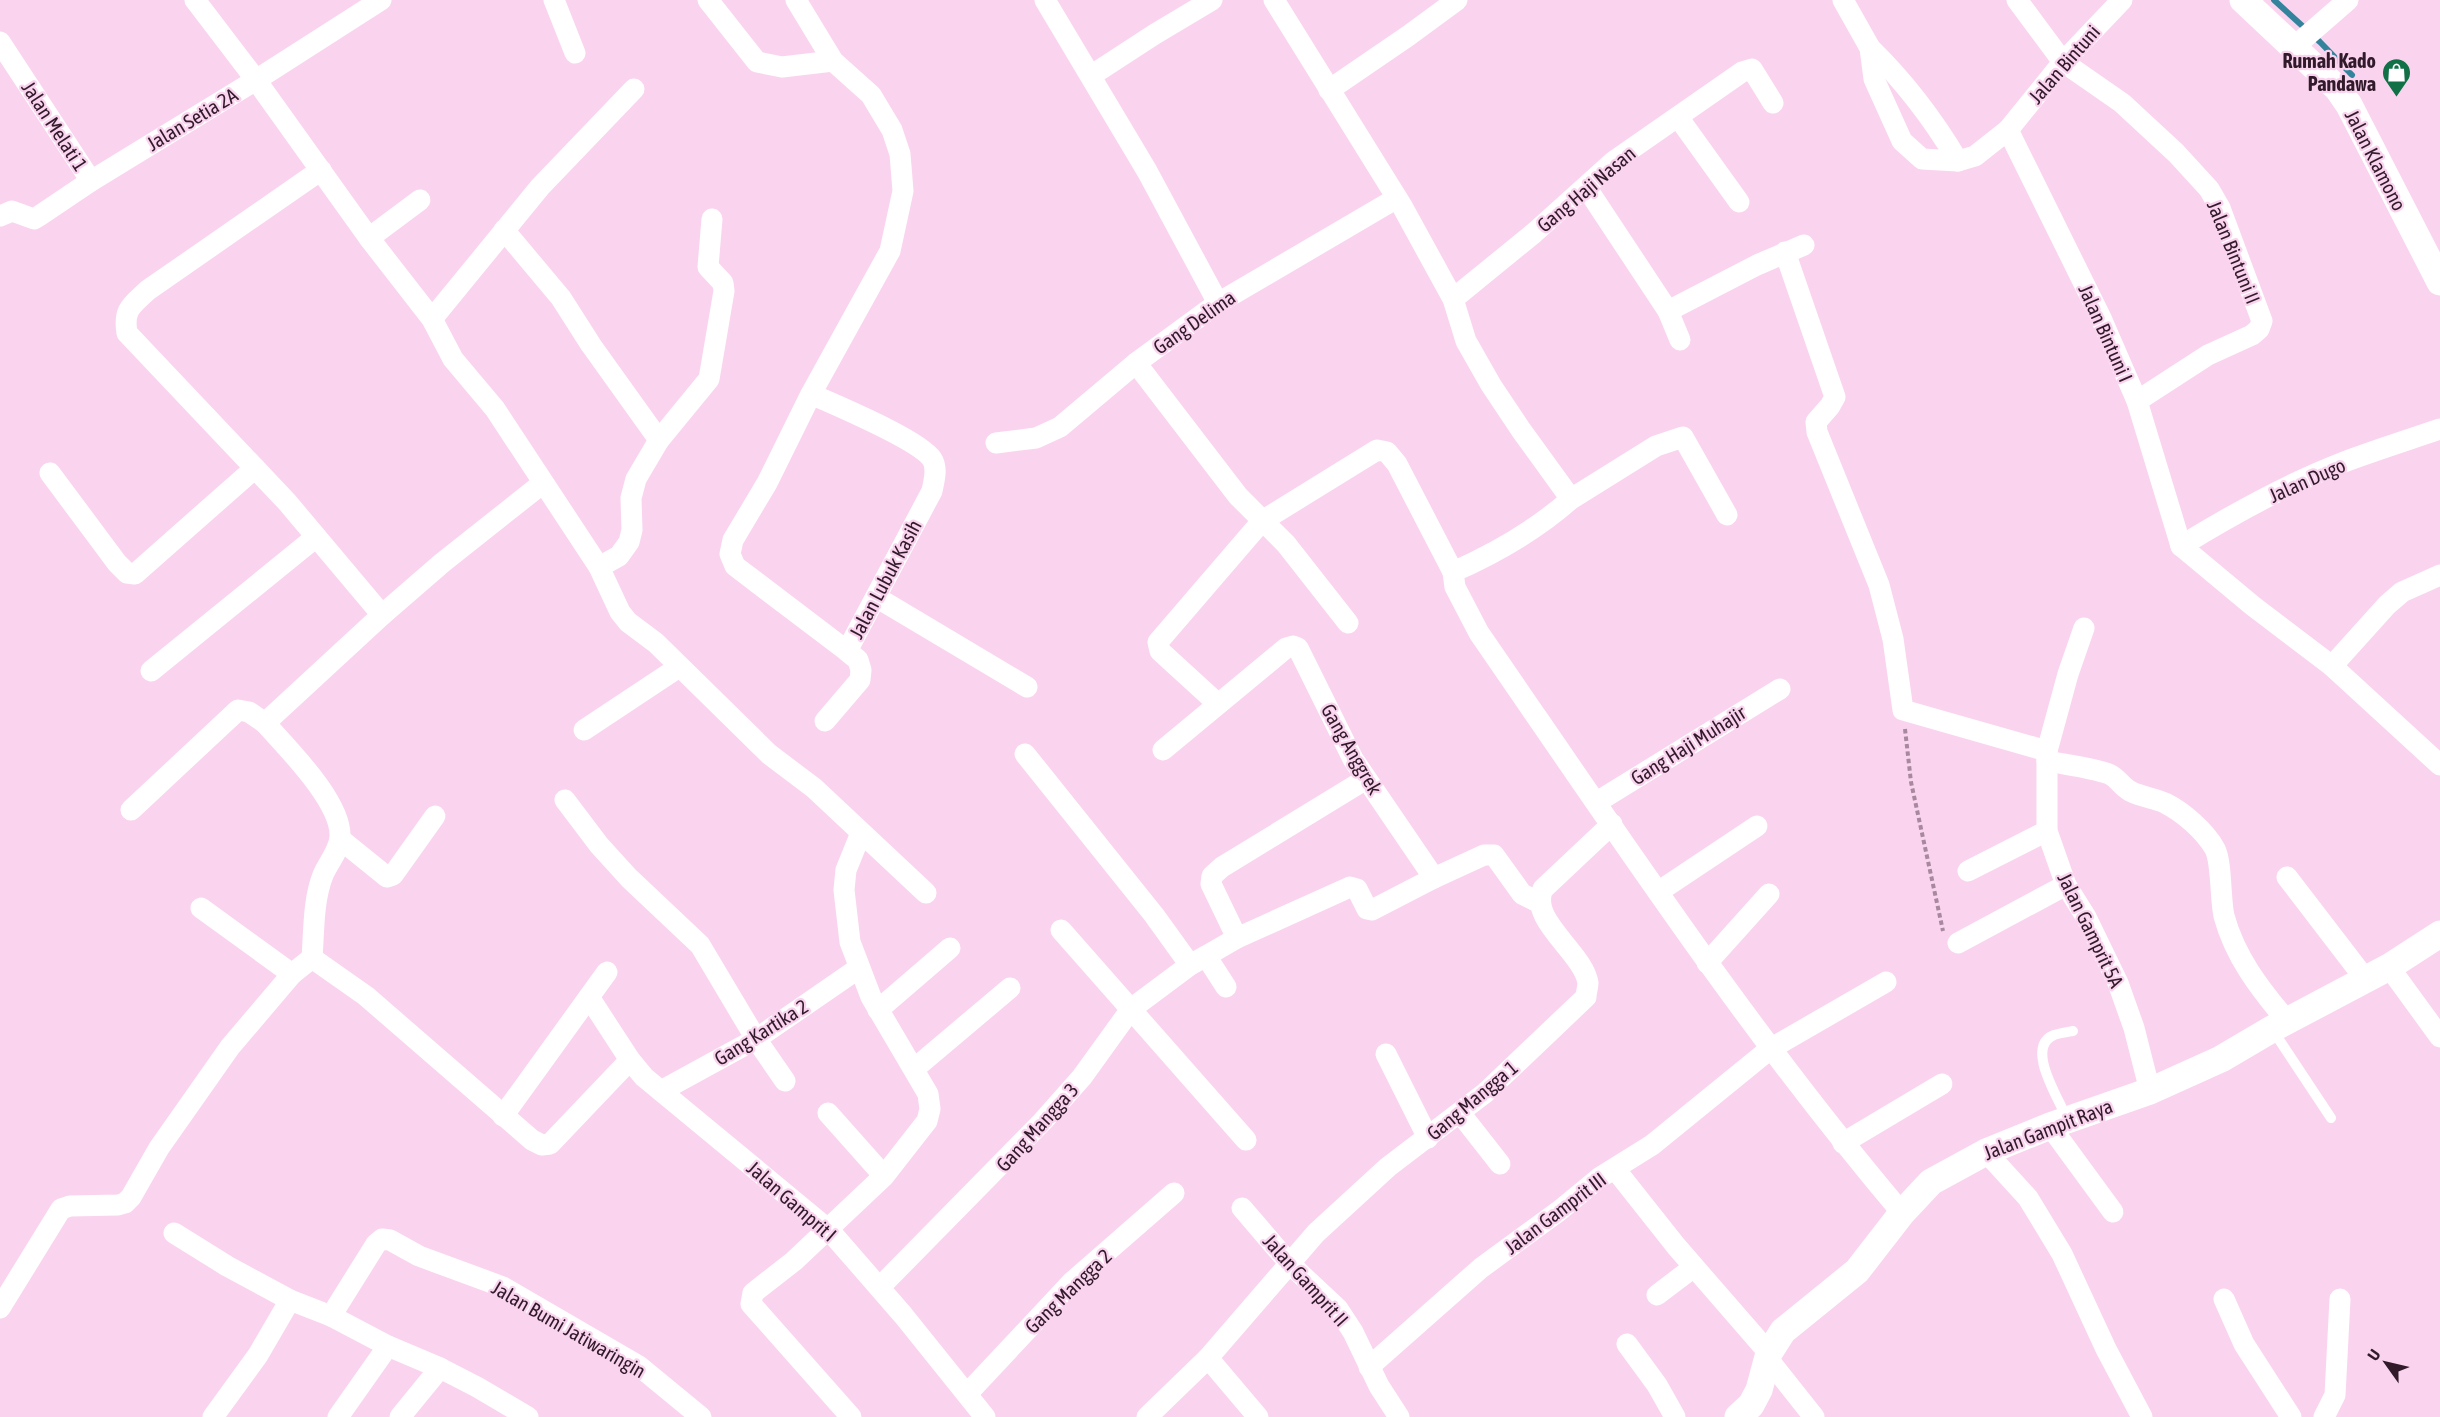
<svg xmlns="http://www.w3.org/2000/svg" width="2440" height="1417" font-family="'Asap Condensed',sans-serif">
<style>
.lines{fill:none;stroke-linecap:round;stroke-linejoin:round}
.stream{stroke:#34839c;stroke-width:6}
.path{stroke:#a8889e;stroke-width:4;stroke-dasharray:4.5 3;stroke-linecap:butt}
.service{stroke:#fff;stroke-width:10}
.minor{stroke:#fff;stroke-width:21}
.tertiary{stroke:#fff;stroke-width:27}
.labels{text-anchor:middle;dominant-baseline:central;stroke-width:4.5;stroke-linejoin:round;paint-order:stroke}
.poi-label{font-size:20px;font-weight:bold;fill:#311a2a;stroke:#fad4ee;text-anchor:end}
.street-label{font-size:20px;fill:#311a2a;stroke:#fad4ee}
</style>
<rect width="100%" height="100%" fill="#fad4ee"/>
<g class="lines">
<polyline class="stream" points="2274,0 2320,42 2352,75"/>
<polyline class="path" points="1905,729 1911,782 1943,931"/>
<g class="service">
<polyline points="2272,1029 2331,1118"/>
<path d="M2067,1119C2060,1100 2024,1047 2054,1035C2060,1033 2067,1032 2073,1031"/>
</g>
<g class="minor">
<polyline points="195,0 256,80 369,238 432,319 453,359 495,409 599,567 620,612 628,622 656,643 769,754 814,788 926,893"/>
<polyline points="554,0 575,53"/>
<polyline points="708,0 757,62 782,67 833,61"/>
<path d="M796,0L833,61L871,95L892,130L900,154L903,191L890,251L811,394L767,483L733,540L730,554L735,566L847,651L932,491C934,481 938,468 932,459C918,439 837,406 811,394"/>
<polyline points="1045,0 1147,171 1218,303"/>
<path d="M1274,0L1402,206L1453,299L1466,341L1491,385L1521,430L1571,499C1536,530 1496,553 1453,572L1455,587L1479,633C1615,830 1747,1030 1902,1213"/>
<polyline points="1843,0 1870,48 1874,79 1902,141 1922,159 1958,161 1975,156 2008,130 2063,62 2122,0"/>
<polyline points="2017,0 2063,62 2122,103 2176,153 2209,189 2220,208 2262,321 2259,329 2252,335 2208,355 2137,401"/>
<polyline points="0,42 91,181"/>
<polyline points="2294,47 2348,0"/>
<path d="M1870,48C1905,82 1933,119 1958,161"/>
<polyline points="1092,75 1155,34 1212,0"/>
<polyline points="1329,90 1408,36 1457,0"/>
<polyline points="1678,117 1739,202"/>
<polyline points="2008,130 2101,318 2137,401 2181,546"/>
<polyline points="1586,187 1668,311 1757,265 1804,245"/>
<polyline points="0,216 12,211 34,219 39,216 91,181 256,80 381,0"/>
<polyline points="504,230 561,298 591,345 659,440"/>
<polyline points="369,238 420,200"/>
<polyline points="1785,252 1835,397 1830,406 1816,422 1817,432 1879,585 1893,639 1903,710 2047,751"/>
<polyline points="1453,299 1534,233 1614,161 1742,72 1752,69 1773,103"/>
<polyline points="1668,311 1680,340"/>
<polyline points="432,319 540,187 634,89"/>
<polyline points="1136,363 1238,496 1286,544 1348,623"/>
<polyline points="996,443 1036,438 1060,427 1136,363 1218,303 1397,198"/>
<polyline points="50,473 117,563 127,573 135,574 255,468"/>
<polyline points="1571,499 1656,446 1683,437 1727,515"/>
<polyline points="2181,546 2253,606 2332,666 2440,765"/>
<path d="M2181,546C2233,514 2287,484 2344,462C2376,450 2408,440 2440,429"/>
<polyline points="599,567 619,556 629,542 632,530 631,498 636,479 659,440 709,379 724,291 723,283 708,267 712,219"/>
<polyline points="876,597 1027,687"/>
<polyline points="382,615 442,563 543,483"/>
<polyline points="2084,628 2068,674 2047,751 2047,831 2066,885 2086,917 2118,983 2134,1028 2150,1091"/>
<polyline points="2332,666 2387,605 2402,592 2440,575"/>
<polyline points="151,671 316,537"/>
<polyline points="1218,704 1160,651 1158,642 1262,521 1377,450 1387,452 1397,464 1453,572"/>
<polyline points="825,721 860,680 861,670 858,660 847,651"/>
<polyline points="584,730 679,667"/>
<polyline points="1163,750 1286,648 1293,646 1298,648 1353,759 1434,878 1484,855 1494,855 1522,894 1540,903"/>
<polyline points="1025,754 1154,915 1190,965"/>
<path d="M2047,761C2067,765 2090,767 2109,774C2118,778 2122,787 2130,791C2141,797 2154,798 2165,803C2183,812 2205,831 2215,849C2222,863 2220,898 2224,916C2235,957 2260,989 2287,1021"/>
<polyline points="565,800 599,845 629,878 700,945 756,1039 785,1081"/>
<polyline points="1597,802 1780,689"/>
<polyline points="131,810 238,710 249,712 265,723"/>
<polyline points="340,839 387,877 393,875 435,816"/>
<polyline points="1968,871 2047,831"/>
<polyline points="2287,877 2366,980"/>
<polyline points="1658,892 1757,826"/>
<polyline points="201,908 292,974"/>
<polyline points="1061,930 1246,1140"/>
<polyline points="1237,938 1211,884 1212,876 1222,867 1366,779"/>
<polyline points="1958,943 2066,885"/>
<polyline points="1206,956 1237,938 1350,887 1357,889 1367,909 1372,910 1434,878"/>
<path d="M312,958C314,932 313,900 323,875C328,863 339,851 340,837C342,802 287,748 265,723L382,615L287,502L127,333C123,309 132,305 148,290L321,170"/>
<polyline points="312,958 366,996 532,1140 542,1145 550,1144 630,1060"/>
<polyline points="1707,963 1769,894"/>
<polyline points="2389,967 2440,1037"/>
<polyline points="589,997 630,1060 644,1077 829,1230 903,1315 985,1417"/>
<polyline points="878,1010 950,948"/>
<polyline points="1386,1054 1428,1138"/>
<polyline points="914,1069 1010,988"/>
<polyline points="661,1091 756,1039 859,968"/>
<polyline points="828,1113 884,1176"/>
<polyline points="1460,1113 1500,1164"/>
<polyline points="503,1116 607,972"/>
<polyline points="2050,1126 2113,1212"/>
<polyline points="1843,1143 1942,1084"/>
<polyline points="1986,1152 2028,1198 2062,1254 2106,1349 2142,1417"/>
<polyline points="1615,1169 1676,1246 1769,1353"/>
<polyline points="1242,1208 1290,1264 1338,1309 1353,1332 1379,1386 1399,1417"/>
<polyline points="174,1233 227,1266 290,1300 331,1316 388,1346 440,1368 477,1387 528,1417"/>
<polyline points="880,1287 1043,1121 1082,1077 1131,1009 1190,965 1206,956 1226,987"/>
<polyline points="1657,1295 1694,1267"/>
<polyline points="2224,1299 2244,1344 2291,1417"/>
<polyline points="0,1308 61,1209 70,1206 118,1205 125,1203 131,1197 159,1148 230,1047 292,974 312,958"/>
<polyline points="331,1316 376,1244 382,1239 390,1240 419,1256 503,1287 639,1366 701,1417"/>
<polyline points="1627,1344 1657,1385 1675,1417"/>
<polyline points="1208,1358 1258,1417"/>
<polyline points="1768,1359 1814,1417"/>
<polyline points="1369,1367 1481,1268 1559,1211 1599,1178 1652,1145 1770,1049 1886,982"/>
<polyline points="967,1394 1072,1282 1174,1193"/>
<polyline points="213,1417 258,1355 290,1300"/>
<polyline points="338,1417 388,1346"/>
<polyline points="400,1417 440,1368"/>
<polyline points="851,1417 751,1304 753,1293 794,1261 884,1176 927,1121 930,1109 928,1094 871,997 850,942 844,890 846,870 861,833"/>
<path d="M1147,1417L1208,1358L1316,1233L1388,1167L1485,1093L1586,997C1586,993 1588,987 1588,983C1584,953 1528,920 1543,889L1612,824"/>
<polyline points="2324,1417 2335,1395 2340,1299"/>
</g>
<g class="tertiary">
<polyline points="2243,0 2338,89 2349,105 2440,282"/>
<polyline points="1738,1417 1751,1405 1759,1390 1769,1353 1783,1331 1857,1271 1902,1213 1931,1182 1986,1152 2050,1126 2150,1091 2221,1059 2272,1029 2389,967 2440,934"/>
</g>
</g>
<defs>
<symbol id="shop-pin" viewBox="-11 -11 22 30"><path d="M0 17L-7.5 6A9.5 9.5 0 1 1 7.5 6Z" fill="#117046" stroke="#fad4ee"/><path d="M-5-2.5h2.3a2.7 3.5 0 0 1 5.4 0H5L5.5 6h-11ZM-1.5-2.5h3a1.5 2.3 0 0 0-3 0Z" fill="#fff"/></symbol>
</defs>
<g fill-rule="evenodd">
<use href="#shop-pin" x="2380" y="56" width="33" height="45"/>
</g>
<g class="labels">
<g class="poi-label">
<text x="2376" y="60">Rumah Kado<tspan x="2376" dy="23">Pandawa</tspan></text>
</g>
<g class="street-label">
<text transform="translate(2064 64) rotate(-49)">Jalan Bintuni</text>
<text transform="translate(192 119) rotate(-31)">Jalan Setia 2A</text>
<text transform="translate(55 126) rotate(57)">Jalan Melati 1</text>
<text transform="translate(2376 160) rotate(63)">Jalan Klamono</text>
<text transform="translate(1586 189) rotate(-40)">Gang Haji Nasan</text>
<text transform="translate(2234 252) rotate(68)">Jalan Bintuni II</text>
<text transform="translate(1194 322) rotate(-35)">Gang Delima</text>
<text transform="translate(2106 333) rotate(66)">Jalan Bintuni I</text>
<text transform="translate(2307 480) rotate(-24)">Jalan Dugo</text>
<text transform="translate(885 579) rotate(-62)">Jalan Lubuk Kasih</text>
<text transform="translate(1688 745) rotate(-32)">Gang Haji Muhajir</text>
<text transform="translate(1352 749) rotate(60)">Gang Anggrek</text>
<text transform="translate(2091 930) rotate(64)">Jalan Gamprit 5A</text>
<text transform="translate(761 1032) rotate(-32)">Gang Kartika 2</text>
<text transform="translate(1472 1100) rotate(-40)">Gang Mangga 1</text>
<text transform="translate(1037 1127) rotate(-48)">Gang Mangga 3</text>
<text transform="translate(2048 1129) rotate(-21)">Jalan Gampit Raya</text>
<text transform="translate(792 1201) rotate(41)">Jalan Gamprit I</text>
<text transform="translate(1555 1213) rotate(-37)">Jalan Gamprit III</text>
<text transform="translate(1306 1280) rotate(48)">Jalan Gamprit II</text>
<text transform="translate(1068 1291) rotate(-44)">Gang Mangga 2</text>
<text transform="translate(569 1329) rotate(30)">Jalan Bumi Jatiwaringin</text>
</g>
</g>
<g transform="translate(2386 1363) rotate(304)" stroke="#fad4ee" stroke-width="4.5" paint-order="stroke">
<path d="M0-4.5L10 22L0 15L-10 22Z" fill="#311a2a"/>
<text y="-9" font-size="16" font-weight="bold" text-anchor="middle" fill="#311a2a">U</text>
</g>
</svg>
